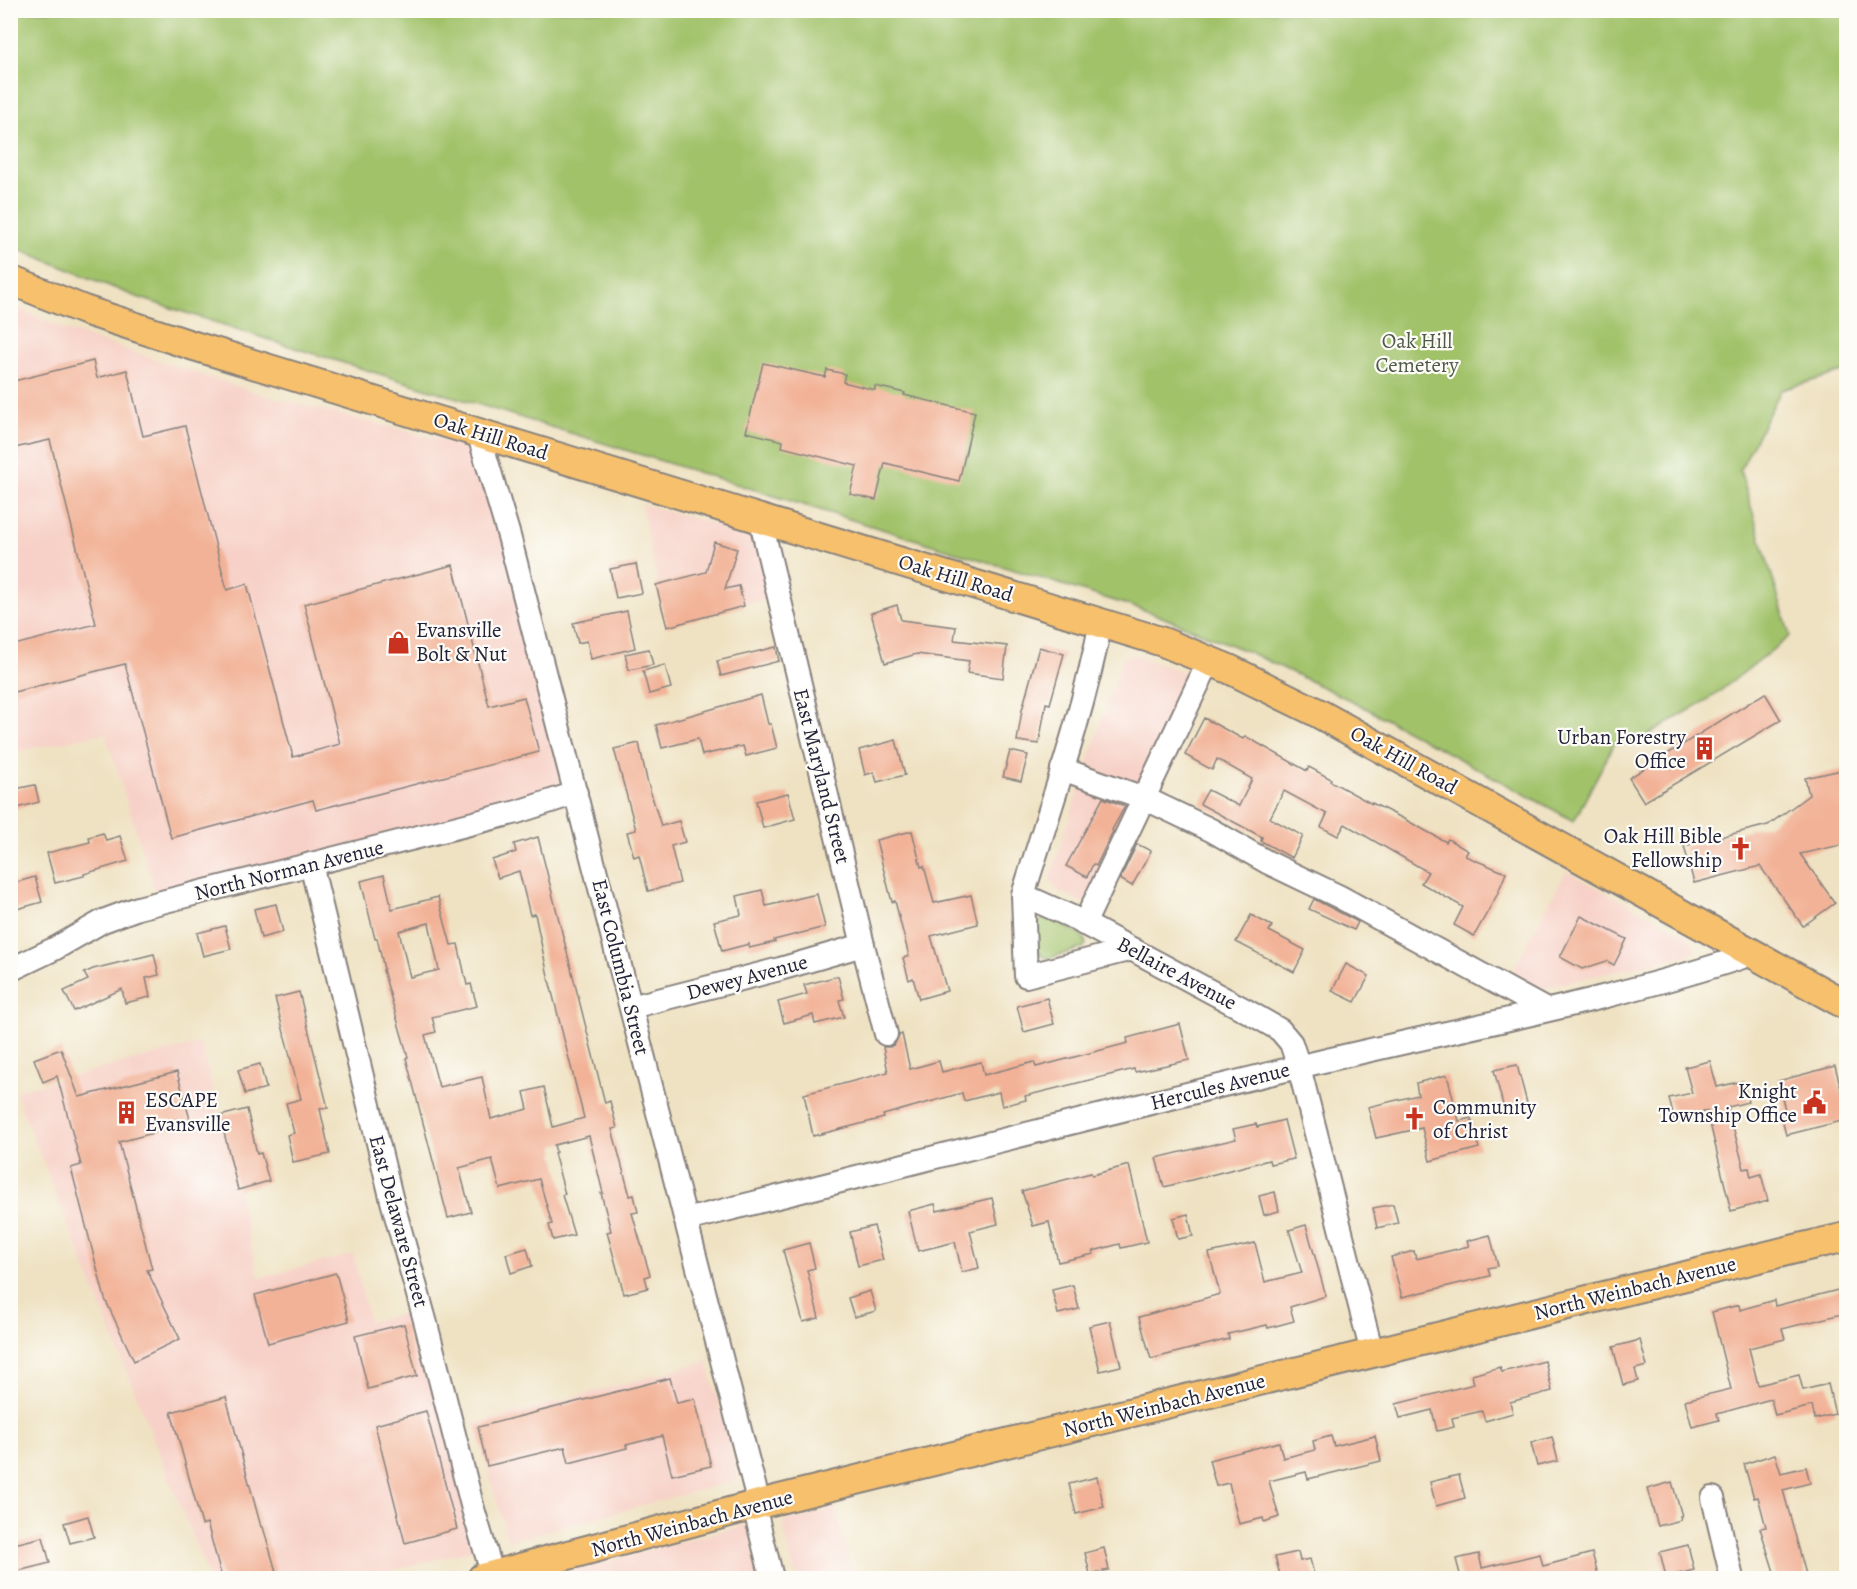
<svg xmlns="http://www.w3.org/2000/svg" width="1857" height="1589" font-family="Alegreya,serif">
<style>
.built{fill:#f7d1c7}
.green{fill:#a2c26a;stroke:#627252;stroke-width:1.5}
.building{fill:#f2b297;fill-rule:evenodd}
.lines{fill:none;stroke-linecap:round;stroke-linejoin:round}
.minor-casing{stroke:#88827e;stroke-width:26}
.major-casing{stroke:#88827e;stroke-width:32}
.minor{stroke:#fff;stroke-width:22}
.major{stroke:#f7c06c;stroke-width:28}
.labels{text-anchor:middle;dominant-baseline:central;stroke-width:4.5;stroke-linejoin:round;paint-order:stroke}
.park-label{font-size:21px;fill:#4f5a4b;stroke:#fdfcf7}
.street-label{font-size:21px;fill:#22223b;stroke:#fdfcf7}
.poi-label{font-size:21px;fill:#22223b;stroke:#fdfcf7;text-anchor:start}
</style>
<rect width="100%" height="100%" fill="#fdfcf7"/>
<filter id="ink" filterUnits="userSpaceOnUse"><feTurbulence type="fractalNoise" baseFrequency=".0167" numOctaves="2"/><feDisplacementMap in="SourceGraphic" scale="12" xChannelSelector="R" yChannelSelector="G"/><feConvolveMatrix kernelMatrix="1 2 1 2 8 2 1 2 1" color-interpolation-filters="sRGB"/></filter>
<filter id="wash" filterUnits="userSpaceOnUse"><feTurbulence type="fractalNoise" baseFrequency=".008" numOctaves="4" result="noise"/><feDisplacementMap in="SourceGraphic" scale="24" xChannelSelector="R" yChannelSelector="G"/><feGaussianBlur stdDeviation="1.35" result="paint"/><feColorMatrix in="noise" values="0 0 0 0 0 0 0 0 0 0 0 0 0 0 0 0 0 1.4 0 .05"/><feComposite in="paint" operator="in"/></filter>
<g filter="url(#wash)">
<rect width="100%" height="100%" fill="#efe2c2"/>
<g class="built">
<polygon points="11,305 61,328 263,395 484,451 576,793 159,903 105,733 11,753"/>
<polygon points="641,504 733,529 755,537 772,597 667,624"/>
<polygon points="1134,655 1200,678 1092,907 1057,890 1050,877 1123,657"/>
<polygon points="1566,871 1685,934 1694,944 1694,952 1687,955 1498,998"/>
<polygon points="201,1043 259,1278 353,1254 369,1322 422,1309 484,1547 364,1578 209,1578 15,1091"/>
<polygon points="707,1361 739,1480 508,1541 475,1424"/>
<polygon points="835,1508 854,1578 796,1578 782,1522"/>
<polygon points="747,1524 760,1578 543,1578"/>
</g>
<g class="green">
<polygon points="10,11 1846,11 1846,371 1781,390 1740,470 1790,636 1715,695 1640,740 1614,744 1574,821 1358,704 1251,653 1147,611 279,343 134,296 11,246"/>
<path d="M1044,917H1049L1080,934L1084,938L1086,944L1083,948L1050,958L1043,957L1034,947C1034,935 1035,925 1044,917Z"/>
</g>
<g id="blocks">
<g class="building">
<polygon points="93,361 97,378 127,370 143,436 185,426 227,590 247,584 293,757 340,744 304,604 453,565 489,706 524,697 539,752 316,810 313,800 171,838 125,664 10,693 10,646 96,624 50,440 10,449 10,382"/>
<polygon points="763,363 825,377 827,370 845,374 843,382 875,390 875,386 905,393 904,395 975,412 959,481 885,463 876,500 850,494 857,466 782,447 783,441 746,432"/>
<polygon points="714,542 737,549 725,589 739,586 744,606 667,627 656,585 706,572"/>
<polygon points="636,564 642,593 616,598 610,569"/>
<polygon points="897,605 901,620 956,627 954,640 1007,646 1003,678 967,673 969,661 917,654 885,663 871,613"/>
<polygon points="627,611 635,648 591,659 587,641 578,643 573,623"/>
<polygon points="776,647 779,661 721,676 717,661"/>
<polygon points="1039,647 1064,654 1050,704 1046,703 1039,744 1017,741 1022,710"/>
<polygon points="649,649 653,665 629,670 625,654"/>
<polygon points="665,665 671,688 649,694 643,671"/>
<polygon points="1765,693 1781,720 1644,802 1629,778"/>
<polygon points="761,695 768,724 771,724 777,748 746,756 743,746 702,755 698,739 662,748 656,725"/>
<polygon points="1204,718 1243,739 1245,736 1307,771 1309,767 1331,779 1330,781 1372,804 1372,803 1406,820 1446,842 1448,839 1468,851 1465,856 1506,873 1497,895 1474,936 1454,925 1463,907 1421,883 1428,872 1345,824 1338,836 1321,827 1327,814 1284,791 1270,818 1303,836 1292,858 1261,841 1262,837 1200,804 1208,790 1239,806 1252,779 1217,759 1212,770 1185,755"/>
<polygon points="896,740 905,775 877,782 874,772 865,775 859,750"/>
<polygon points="639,743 647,780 661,826 679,821 685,842 671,846 680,883 648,891 639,855 634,857 627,832 636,830 614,749"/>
<polygon points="1010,751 1028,755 1021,781 1003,777"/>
<polygon points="1846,769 1846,844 1800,854 1835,903 1803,926 1760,866 1694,883 1684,846 1768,825 1809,795 1805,778"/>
<polygon points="35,785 39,802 10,810 10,790"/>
<polygon points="788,793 795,819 763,828 756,801"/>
<polygon points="1103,798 1125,806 1112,830 1113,831 1096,866 1093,864 1087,877 1066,866"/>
<polygon points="912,831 921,867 924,866 934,903 971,895 978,924 931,936 947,991 919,999 913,978 909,980 903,958 909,956 895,901 892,902 876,840"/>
<polygon points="103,833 106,840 120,836 128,861 84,874 84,876 55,883 47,853 90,842 89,837"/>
<path d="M538,837L605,1103L610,1101L617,1128L612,1129L630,1196L634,1195L638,1212L632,1213L650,1275L645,1277L648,1288L624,1294L607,1232L611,1231L601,1193H603L589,1136L554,1145L556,1152L554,1153L565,1194L562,1195L574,1235L553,1240L549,1225L552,1224L539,1179L500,1189L492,1159L459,1168L471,1212L448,1218L406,1058L408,1057L383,970L384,969L377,938L375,939L361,881L384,875L392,909L438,897L451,945L458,944L467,985L471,984L477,1006L432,1017L436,1032L425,1035L439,1087L482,1077L491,1119L528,1109L524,1092L544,1087L553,1127L584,1118L548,976L535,914L530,915L519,871L498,878L492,860L516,852L514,844ZM429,923L439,970L410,977L399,931Z"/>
<polygon points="1137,844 1151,851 1132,886 1120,879"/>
<polygon points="35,877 42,902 10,911 10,884"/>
<polygon points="762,890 766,906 817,894 825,927 774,940 775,942 749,948 749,944 722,951 714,921 741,915 737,896"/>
<polygon points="1314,899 1358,922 1354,930 1309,909"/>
<polygon points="276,904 283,932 261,938 254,909"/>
<polygon points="1251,915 1272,926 1269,931 1305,950 1294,972 1236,942"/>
<polygon points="1581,916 1627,939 1614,965 1607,961 1582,969 1560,957"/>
<polygon points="225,926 231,949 203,956 197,933"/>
<polygon points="154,954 159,975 146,978 150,997 125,1003 122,989 74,1011 64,991 88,980 84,973 93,969"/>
<polygon points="1346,964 1369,976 1355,1002 1332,991"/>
<polygon points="838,976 844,999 839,1000 844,1017 815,1024 813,1015 784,1023 778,1002 807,994 804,985"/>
<polygon points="299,992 328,1108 320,1109 330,1154 293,1162 287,1135 294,1133 286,1103 301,1099 275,998"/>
<polygon points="1047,998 1054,1024 1024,1032 1017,1006"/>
<polygon points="1180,1024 1189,1060 1135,1072 1134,1069 1025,1096 1026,1100 1002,1106 999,1092 964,1101 962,1093 883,1115 884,1118 813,1136 804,1094 888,1072 883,1047 890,1047 895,1044 899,1035 902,1034 910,1069 939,1061 942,1072 981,1062 984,1075 1034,1062 1036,1067 1086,1054 1128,1043 1127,1038"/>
<polygon points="61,1049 79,1097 177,1072 191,1123 119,1142 152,1269 147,1270 180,1339 134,1361 105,1299 71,1168 81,1165 57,1076 43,1082 34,1059"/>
<polygon points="1710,1061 1717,1087 1743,1081 1748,1102 1728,1107 1744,1169 1749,1168 1751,1177 1761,1174 1768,1201 1731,1211 1707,1111 1674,1119 1669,1098 1692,1093 1685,1067"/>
<polygon points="260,1064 266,1088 245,1094 238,1070"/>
<polygon points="1517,1065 1527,1103 1504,1109 1494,1070"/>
<polygon points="1835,1066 1843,1096 1846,1095 1846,1120 1786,1135 1780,1111 1785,1110 1778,1081"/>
<polygon points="1447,1075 1459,1121 1471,1118 1479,1148 1430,1161 1422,1128 1376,1138 1368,1107 1418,1095 1416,1083"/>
<polygon points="247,1109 257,1154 261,1153 269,1181 238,1190 220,1116"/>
<polygon points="1284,1120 1294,1159 1270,1164 1269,1160 1164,1187 1156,1158 1236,1139 1233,1129 1256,1124 1257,1127"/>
<polygon points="1129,1165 1147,1242 1121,1248 1120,1244 1093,1251 1094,1254 1058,1262 1049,1222 1033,1226 1022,1191 1091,1173 1092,1175"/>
<polygon points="1275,1192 1279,1211 1264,1215 1259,1196"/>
<polygon points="992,1198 998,1224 970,1231 979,1268 962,1272 955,1242 918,1251 908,1211 935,1204 937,1211"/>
<polygon points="1393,1204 1398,1223 1377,1228 1373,1208"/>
<polygon points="1188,1214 1193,1236 1178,1239 1173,1218"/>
<polygon points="1306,1225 1326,1296 1290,1307 1294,1321 1268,1328 1267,1325 1228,1334 1229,1339 1151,1359 1139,1317 1220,1294 1209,1253 1255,1243 1265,1282 1302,1273 1289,1230"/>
<polygon points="874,1226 883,1260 858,1266 850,1232"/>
<polygon points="1490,1235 1498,1266 1488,1268 1490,1276 1402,1297 1391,1257 1414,1251 1416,1259 1469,1246 1467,1241"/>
<polygon points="809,1243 815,1268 807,1270 819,1318 803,1322 783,1250"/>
<polygon points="527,1248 532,1266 511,1273 506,1254"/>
<polygon points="336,1273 349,1321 268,1343 255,1295"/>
<polygon points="1073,1285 1079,1309 1058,1314 1052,1290"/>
<polygon points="1846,1288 1846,1313 1782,1329 1785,1339 1749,1348 1758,1385 1799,1375 1803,1390 1828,1384 1835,1414 1815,1419 1812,1406 1775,1415 1771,1399 1717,1414 1719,1420 1692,1427 1685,1400 1731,1389 1712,1312 1739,1305 1740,1310 1774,1300 1775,1306"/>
<polygon points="870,1291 876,1311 854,1317 848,1298"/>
<polygon points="1110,1321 1121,1366 1100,1371 1089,1326"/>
<polygon points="404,1324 417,1376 368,1389 355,1336"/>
<polygon points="1640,1340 1647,1366 1635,1369 1638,1381 1623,1385 1613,1347"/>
<polygon points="1545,1361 1552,1391 1510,1402 1513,1413 1485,1421 1482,1411 1452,1418 1454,1427 1437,1431 1432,1410 1400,1418 1396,1404 1474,1384 1472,1375 1500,1367 1502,1372"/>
<polygon points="670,1378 677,1403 695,1399 711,1466 672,1475 662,1436 626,1445 627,1448 569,1463 565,1447 487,1466 478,1427"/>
<polygon points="226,1397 261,1527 263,1527 278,1578 222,1578 207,1523 202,1525 171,1412"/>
<polygon points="426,1411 457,1529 405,1543 375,1425"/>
<polygon points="1331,1436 1334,1446 1375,1436 1381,1461 1308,1479 1306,1472 1269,1481 1279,1517 1264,1522 1263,1518 1239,1524 1229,1483 1216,1486 1209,1460 1279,1442 1283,1458 1315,1450 1313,1441"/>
<polygon points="1552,1437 1558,1461 1537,1466 1531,1443"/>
<polygon points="1775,1454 1781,1473 1806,1467 1810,1483 1783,1490 1807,1578 1776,1578 1760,1528 1766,1527 1758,1497 1754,1498 1744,1464"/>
<polygon points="1459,1475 1465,1498 1436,1506 1430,1482"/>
<polygon points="1097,1477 1104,1507 1076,1514 1069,1484"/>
<polygon points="1672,1482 1682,1516 1680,1516 1681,1520 1658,1526 1647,1489"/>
<polygon points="88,1516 94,1537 70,1543 64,1523"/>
<polygon points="43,1537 50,1563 10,1573 10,1545"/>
<polygon points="1688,1545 1694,1570 1666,1577 1660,1552"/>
<polygon points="1104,1548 1109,1570 1090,1574 1085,1553"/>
<polygon points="1298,1552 1300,1561 1310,1559 1315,1578 1281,1578 1275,1557"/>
<polygon points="1592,1553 1599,1578 1461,1578 1456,1559 1479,1554 1482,1568 1540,1554 1543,1566"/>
</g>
</g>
</g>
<g filter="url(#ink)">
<use href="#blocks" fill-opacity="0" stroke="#88827e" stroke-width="1.5"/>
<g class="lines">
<defs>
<g id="minor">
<polyline points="478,432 509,536 759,1504"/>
<polyline points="760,518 863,945 886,1034"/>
<path d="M1101,622C1083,714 1051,805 1023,895L1070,916L1247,1011L1280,1030L1291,1043L1299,1067L1372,1353"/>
<polyline points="1062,769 1144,798 1211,830 1267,862 1340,897 1546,1010"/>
<polyline points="311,864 392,1201 425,1320 473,1509 493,1576"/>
<polyline points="1023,895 1026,976 1132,949"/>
<polyline points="1084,924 1209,661"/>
<polyline points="10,970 56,948 103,921 138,908 517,812 576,793"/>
<polyline points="631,1007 780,969 863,945"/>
<path d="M686,1220C890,1169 1093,1116 1298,1067C1450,1030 1606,1003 1755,953"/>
<polyline points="1713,1498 1732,1578"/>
<polyline points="754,1506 772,1578"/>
</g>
<g id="major">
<polyline points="10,280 84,310 191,345 1163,642 1229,669 1316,712 1846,1005"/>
<polyline points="482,1578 759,1504 1795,1249 1846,1237"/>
</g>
</defs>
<use href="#minor" class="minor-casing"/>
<use href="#major" class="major-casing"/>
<use href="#minor" class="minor"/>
<use href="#major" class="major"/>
</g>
</g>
<defs>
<symbol id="shop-bare" viewBox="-9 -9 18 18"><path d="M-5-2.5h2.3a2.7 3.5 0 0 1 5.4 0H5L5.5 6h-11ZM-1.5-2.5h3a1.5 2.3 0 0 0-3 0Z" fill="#c8321e" stroke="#fdfcf7" stroke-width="2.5" paint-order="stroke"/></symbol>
<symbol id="building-bare" viewBox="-9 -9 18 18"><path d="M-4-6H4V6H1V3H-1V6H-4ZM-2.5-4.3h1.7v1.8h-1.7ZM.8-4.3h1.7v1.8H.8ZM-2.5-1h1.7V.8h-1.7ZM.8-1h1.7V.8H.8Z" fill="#c8321e" stroke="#fdfcf7" stroke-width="2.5" paint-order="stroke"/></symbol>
<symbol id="church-bare" viewBox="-9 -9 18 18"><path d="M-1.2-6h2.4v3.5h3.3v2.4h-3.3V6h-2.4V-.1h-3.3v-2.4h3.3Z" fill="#c8321e" stroke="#fdfcf7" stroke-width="2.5" paint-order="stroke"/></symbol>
<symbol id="civic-bare" viewBox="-9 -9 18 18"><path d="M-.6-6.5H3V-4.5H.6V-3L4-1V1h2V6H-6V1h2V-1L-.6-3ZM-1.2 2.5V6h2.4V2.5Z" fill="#c8321e" stroke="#fdfcf7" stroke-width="2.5" paint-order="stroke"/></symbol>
</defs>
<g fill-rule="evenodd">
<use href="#shop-bare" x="382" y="626" width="33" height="33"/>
<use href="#building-bare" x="1688" y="732" width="33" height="33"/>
<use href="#church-bare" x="1724" y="832" width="33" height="33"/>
<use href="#civic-bare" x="1798" y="1086" width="33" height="33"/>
<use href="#building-bare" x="110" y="1096" width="33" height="33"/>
<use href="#church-bare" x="1398" y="1102" width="33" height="33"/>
</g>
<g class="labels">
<g class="park-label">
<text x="1417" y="341">Oak Hill<tspan x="1417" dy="24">Cemetery</tspan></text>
</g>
<g class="street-label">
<text transform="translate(491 436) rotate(17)">Oak Hill Road</text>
<text transform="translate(956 578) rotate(17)">Oak Hill Road</text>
<text transform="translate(1404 760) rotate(29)">Oak Hill Road</text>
<text transform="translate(822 776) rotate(76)">East Maryland Street</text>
<text transform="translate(289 870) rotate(-14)">North Norman Avenue</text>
<text transform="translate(621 967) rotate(76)">East Columbia Street</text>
<text transform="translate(1177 973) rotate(28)">Bellaire Avenue</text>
<text transform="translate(747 977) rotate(-15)">Dewey Avenue</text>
<text transform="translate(1220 1086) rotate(-14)">Hercules Avenue</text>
<text transform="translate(399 1221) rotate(75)">East Delaware Street</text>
<text transform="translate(1635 1288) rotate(-14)">North Weinbach Avenue</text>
<text transform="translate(1164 1405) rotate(-14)">North Weinbach Avenue</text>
<text transform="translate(692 1523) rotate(-15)">North Weinbach Avenue</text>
</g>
<g class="poi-label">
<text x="416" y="630">Evansville<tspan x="416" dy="24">Bolt &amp; Nut</tspan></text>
<text x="1686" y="737" text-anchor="end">Urban Forestry<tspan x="1686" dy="24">Office</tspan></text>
<text x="1722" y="836" text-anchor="end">Oak Hill Bible<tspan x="1722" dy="24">Fellowship</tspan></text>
<text x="1797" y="1091" text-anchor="end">Knight<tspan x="1797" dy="24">Township Office</tspan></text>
<text x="145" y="1100">ESCAPE<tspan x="145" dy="24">Evansville</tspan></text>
<text x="1433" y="1107">Community<tspan x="1433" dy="24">of Christ</tspan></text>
</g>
</g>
<rect width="1857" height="1589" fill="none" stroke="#fdfcf7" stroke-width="36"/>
</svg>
